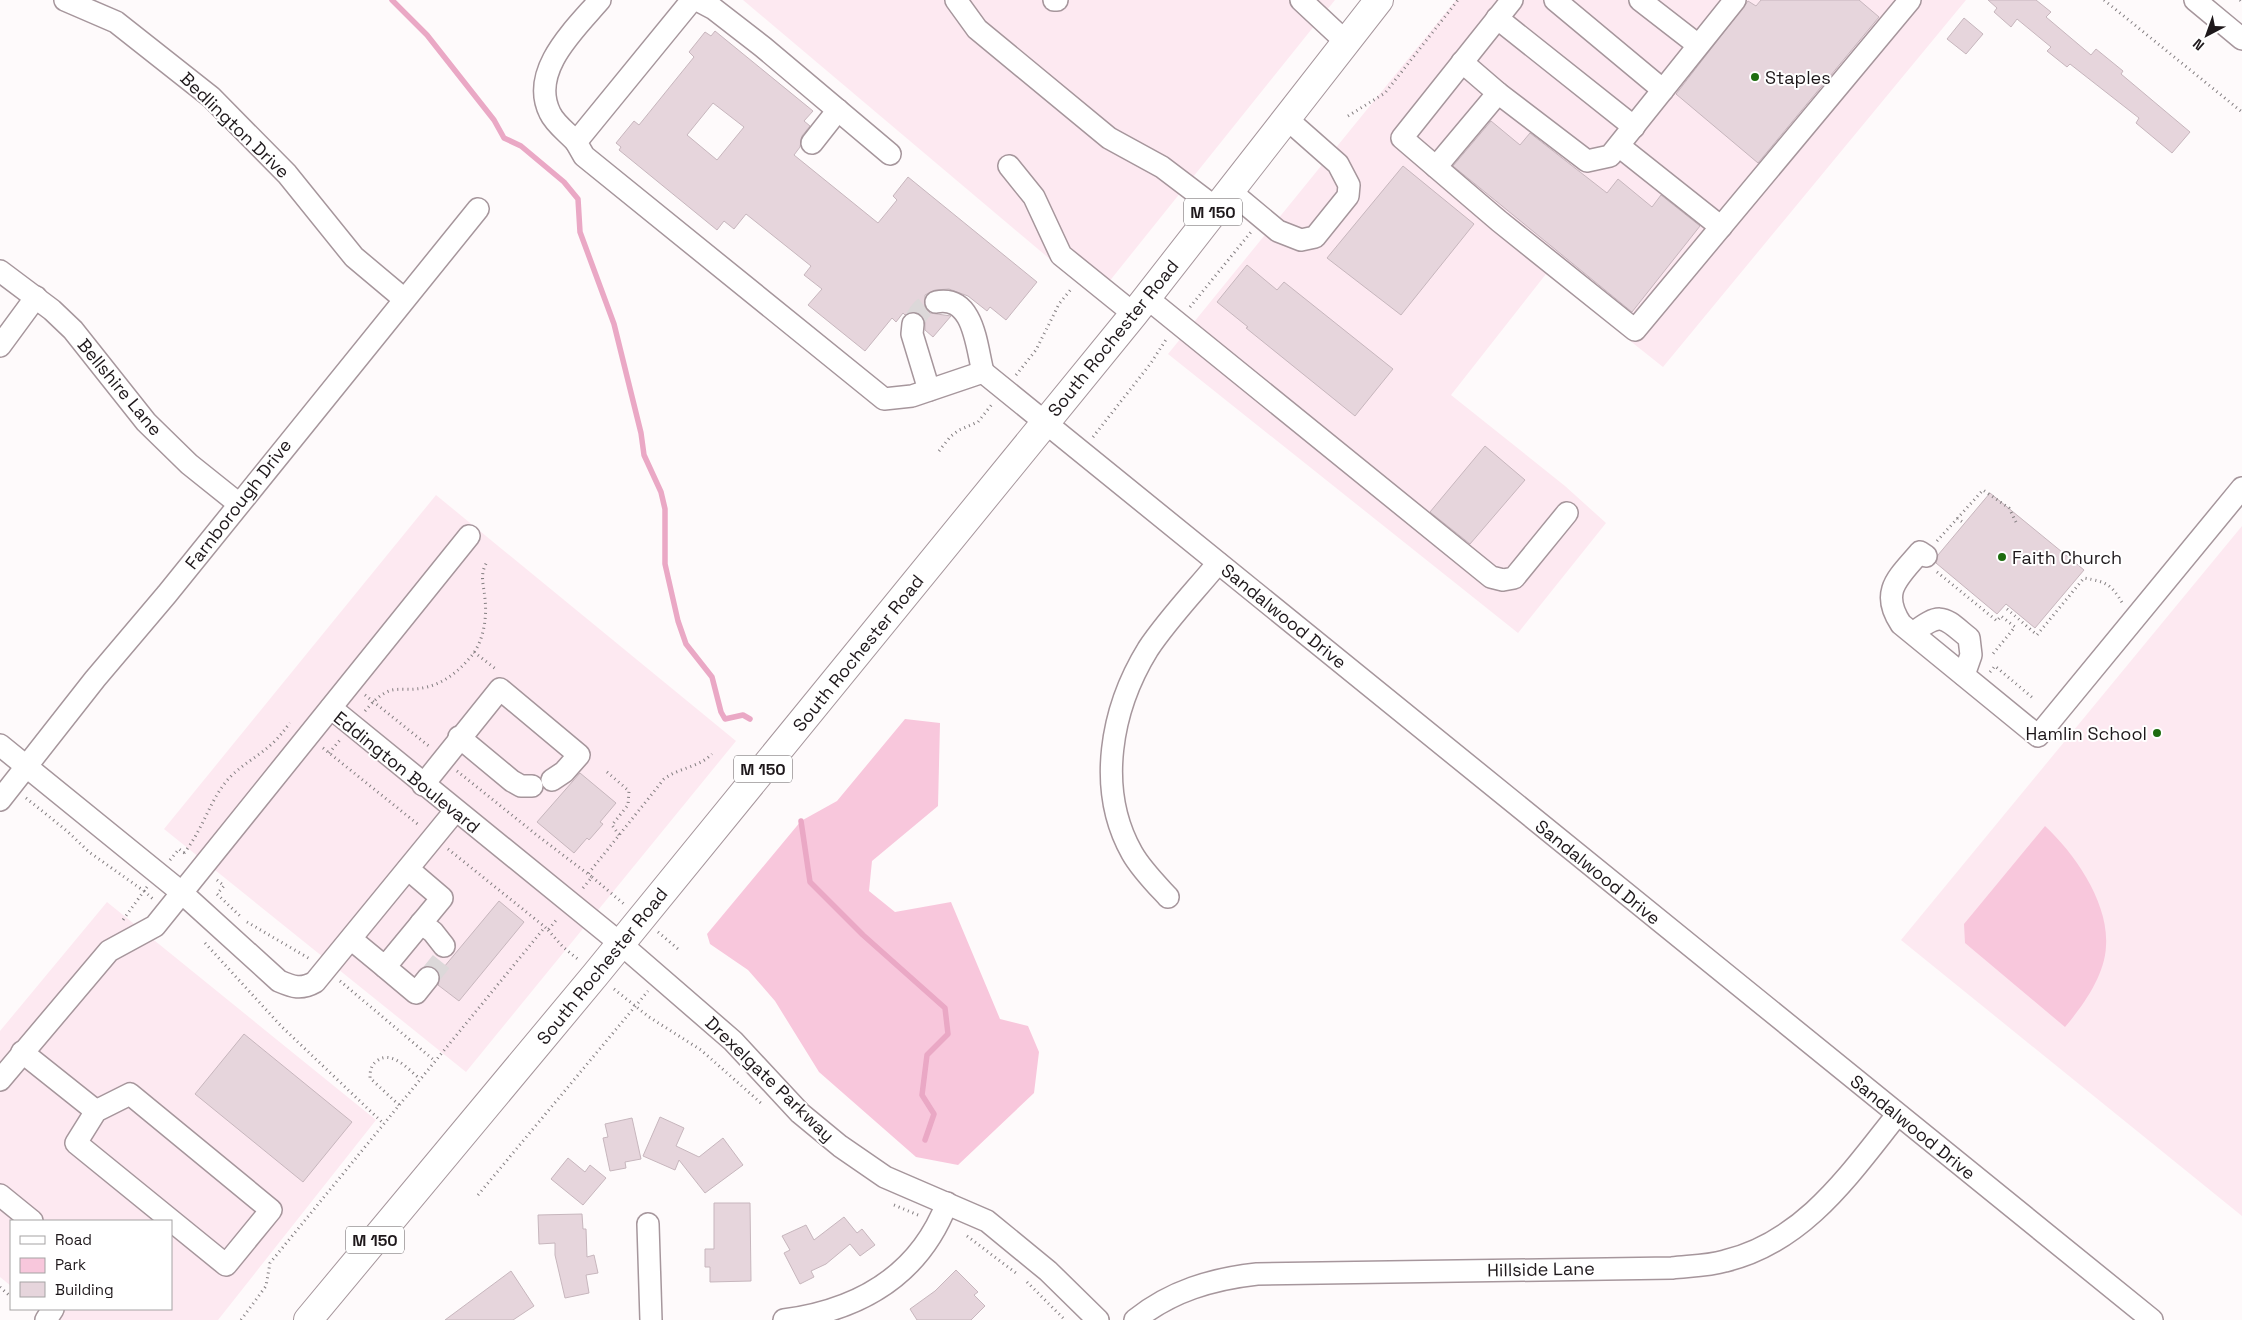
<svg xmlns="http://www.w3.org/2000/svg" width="2242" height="1320" font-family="'Space Grotesk',sans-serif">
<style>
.built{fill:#fde9f1}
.green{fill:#f8c7dc}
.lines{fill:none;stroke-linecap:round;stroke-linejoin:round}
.stream{stroke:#eaa8c5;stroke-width:5.5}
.building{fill:#e6d5dc;stroke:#c7b6bd;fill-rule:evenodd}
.minor-tunnel{stroke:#dcd8d9;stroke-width:21;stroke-dasharray:21 11;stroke-linecap:butt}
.minor-casing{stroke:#a6969c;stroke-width:24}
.major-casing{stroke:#a6969c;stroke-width:30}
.path{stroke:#837e80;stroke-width:3;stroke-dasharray:1 4;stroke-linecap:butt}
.minor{stroke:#fff;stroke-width:21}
.major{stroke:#fff;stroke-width:28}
.poi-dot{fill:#1d6c0f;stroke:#fff;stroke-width:2}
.labels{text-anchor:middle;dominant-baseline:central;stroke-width:4;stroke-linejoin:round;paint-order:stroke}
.shield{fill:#fff;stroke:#625d5f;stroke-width:1}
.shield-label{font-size:16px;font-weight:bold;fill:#1e181b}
.poi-label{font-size:18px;fill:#1e181b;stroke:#fff;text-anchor:start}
.street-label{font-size:18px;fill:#1e181b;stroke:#fff}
</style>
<rect width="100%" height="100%" fill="#fefafb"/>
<g class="built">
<polygon points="743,0 1335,0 1096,298"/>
<polygon points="1456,0 1966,0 1663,367 1546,274 1451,395 1565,486 1606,523 1518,633 1168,354"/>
<polygon points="436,495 736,741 466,1072 164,829"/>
<polygon points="2242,526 2242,1216 1901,940"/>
<polygon points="107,902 376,1120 218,1320 53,1320 39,1309 171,1309 171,1221 11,1221 11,1286 0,1277 0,1031"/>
</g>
<g class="green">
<polygon points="905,719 940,723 938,806 872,861 869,891 895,912 951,902 1000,1019 1028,1026 1039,1052 1034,1093 958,1165 916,1157 819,1072 775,1001 748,970 710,944 707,934 801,821 837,801"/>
<path d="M2045,826C2075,854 2109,903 2106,946C2105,975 2083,1006 2065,1027L1965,943L1964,924Z"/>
</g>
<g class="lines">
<g class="stream">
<polyline points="392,0 427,35 494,120 504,138 521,146 564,182 578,199 580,232 614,324 641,433 644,455 661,492 665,509 665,564 678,621 686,644 712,677 721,712 725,719 743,715 750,719"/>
<polyline points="801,821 810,882 863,935 945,1008 948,1034 927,1055 922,1095 934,1114 925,1140"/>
</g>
</g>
<g class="building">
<polygon points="1761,0 1859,0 1879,17 1758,163 1676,94 1748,1 1756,6"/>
<polygon points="1988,0 2036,0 2051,12 2046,17 2091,55 2096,49 2123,71 2121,74 2190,132 2172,153 2136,123 2139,118 2070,64 2067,67 2047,51 2051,47 2017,19 2011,27 1994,12 1997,8"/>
<polygon points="1964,18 1983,34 1966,54 1947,39"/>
<path d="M715,31L813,111L804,121L810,126L802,136L800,147L794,155L878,223L897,200L893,196L908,177L1037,282L1006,320L990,307L987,311L968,296L949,289L935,290L925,295V308L930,313L951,316L933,337L925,330V319L921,314L914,312L905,315L903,313L896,322L892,318L865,351L808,305L822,289L804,275L811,266L746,214L734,229L724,221L717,230L619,150L621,147L616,143L634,121L639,125L694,57L689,52L705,32L711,36ZM713,103L744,127L717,160L687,135Z"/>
<polygon points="1491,121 1520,145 1530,133 1607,193 1618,179 1652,207 1661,195 1700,226 1632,312 1453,166"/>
<polygon points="1403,166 1474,224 1401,315 1327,258"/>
<polygon points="1247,265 1277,290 1284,282 1393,369 1355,416 1246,328 1248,327 1217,302"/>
<polygon points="1485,446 1525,480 1470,544 1430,512"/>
<polygon points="1990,493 2084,570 2035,628 2006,604 1997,614 1936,563 1938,555"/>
<polygon points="580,773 616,803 600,822 603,824 589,840 587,838 574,853 537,822"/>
<polygon points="499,901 524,922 459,1001 438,985 439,973"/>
<polygon points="244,1034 352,1122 303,1182 195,1094"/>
<polygon points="660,1117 684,1128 676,1146 699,1157 723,1138 743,1165 705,1193 679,1160 675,1170 643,1156"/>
<polygon points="632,1118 641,1159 625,1162 626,1168 610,1171 603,1138 608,1137 605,1124"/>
<polygon points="568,1158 585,1172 590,1165 606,1178 583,1205 551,1179"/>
<polygon points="714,1203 750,1203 751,1281 710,1282 710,1267 705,1267 705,1249 714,1249"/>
<polygon points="582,1214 583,1229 586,1229 587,1257 594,1255 598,1273 586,1275 589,1293 565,1298 555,1255 555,1243 539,1244 538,1215"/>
<polygon points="844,1217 857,1233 862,1229 875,1245 860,1256 850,1244 826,1264 811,1271 814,1277 800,1284 784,1253 790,1250 782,1236 806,1225 814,1240"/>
<polygon points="956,1270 978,1292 974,1295 985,1306 971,1320 917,1320 910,1309 935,1291"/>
<polygon points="511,1271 534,1306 513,1320 445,1320"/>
</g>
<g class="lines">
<g class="minor-tunnel">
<path d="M913,324C918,312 923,305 936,302"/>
<polyline points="428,978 444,958 444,946"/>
</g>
<defs>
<g id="minor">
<polyline points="65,0 116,22 211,97 287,174 354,257 404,299"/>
<polyline points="692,0 576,142 584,156 884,399 912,396 983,372 2152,1320"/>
<polyline points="697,0 714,9 763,47 890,154"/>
<polyline points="956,0 977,29 1109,138 1162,167 1216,208"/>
<polyline points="1054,0 1057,0"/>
<polyline points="1301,0 1346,42"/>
<polyline points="1512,0 1402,138 1499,221 1635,330 1910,0"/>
<polyline points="1555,0 1663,90"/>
<polyline points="1640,0 1698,45"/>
<polyline points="2195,0 2242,39"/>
<polyline points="1497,18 1634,127"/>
<polyline points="1462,62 1498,93"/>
<path d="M576,142C568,133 555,124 550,113C529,71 575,29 600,0"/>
<polyline points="812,143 838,110"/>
<polyline points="1619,146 1721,227"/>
<polyline points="1009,166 1034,197 1061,255 1134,314"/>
<polyline points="1436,167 1498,93 1587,161 1610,156 1735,0"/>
<polyline points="1230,191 1278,231 1301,240 1315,237 1348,196 1349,185 1338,164 1287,119"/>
<polyline points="0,271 52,310 73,330 146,422 189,464 239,504"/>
<polyline points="1147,298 1491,577 1503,580 1514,578 1567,513"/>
<path d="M936,302C974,295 976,345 983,372"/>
<polyline points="913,324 912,334 929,390"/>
<polyline points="0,346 36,297"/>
<path d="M1926,556L1920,552C1899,577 1879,591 1901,624L2038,736L2242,488"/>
<path d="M1913,633C1942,611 1943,617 1969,638L1971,655L1964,675"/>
<polyline points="331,708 621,944 733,1041 800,1113 840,1146 885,1177 987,1221 1048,1271 1098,1320"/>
<polyline points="459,737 512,781 521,786 532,786"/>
<path d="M0,745L181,892L279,981C293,987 301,990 315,982L455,811"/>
<polyline points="423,785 500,689 579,755 564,772 552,780"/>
<polyline points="0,800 95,679 167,594 478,209"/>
<path d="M1168,897C1155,883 1141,869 1132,853C1096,789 1111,709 1148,649C1168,619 1195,591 1218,563"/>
<polyline points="421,923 433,932 444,946"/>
<polyline points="351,939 385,967 442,898 408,869"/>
<polyline points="385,967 416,993 428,978"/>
<polyline points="22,1052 96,1111 76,1143 226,1265 271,1210 130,1094 96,1111"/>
<polyline points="0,1080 109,951 155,926 469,536"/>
<polyline points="0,1195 32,1221"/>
<polyline points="648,1224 651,1320"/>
<polyline points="46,1320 53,1309"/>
<path d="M784,1320C859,1310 919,1276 947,1203"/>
<path d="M1135,1320C1171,1291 1212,1279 1257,1274L1672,1268C1689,1266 1708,1266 1725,1261C1804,1242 1849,1175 1897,1115"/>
</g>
<polyline id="major" points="308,1320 596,974 1134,314 1379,0"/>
</defs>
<use href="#minor" class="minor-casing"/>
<use href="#major" class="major-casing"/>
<g class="path">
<polyline points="2104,0 2242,112"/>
<polyline points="2240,0 2242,2"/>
<polyline points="1348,116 1385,93 1458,0"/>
<polyline points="1190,307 1251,232"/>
<polyline points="1016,375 1036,350 1059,304 1072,288"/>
<polyline points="1093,437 1151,363 1167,338"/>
<polyline points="939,451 950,437 959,430 978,422 993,403"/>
<polyline points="1957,518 1964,523"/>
<polyline points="1937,541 1983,490 2009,508 2016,522"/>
<polyline points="1937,572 1997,621 2001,616 2015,627 1992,655"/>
<path d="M2007,609L2037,635L2084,578C2107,582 2111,584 2123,604"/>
<polyline points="474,652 497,670"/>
<polyline points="1990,672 1995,666 2034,699"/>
<polyline points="365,695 430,747"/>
<path d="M365,711C372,703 379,695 389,691C397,688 407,690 415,689C440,687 458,673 473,654C484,639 487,617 485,599C484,585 479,575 487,562"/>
<polyline points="323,748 420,826"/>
<polyline points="329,753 340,740"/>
<polyline points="457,771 538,836 588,874"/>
<polyline points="607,772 629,791 628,805 612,825 619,835"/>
<polyline points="26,798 67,831 89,852 144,891 123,920"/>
<polyline points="448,849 545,927"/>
<path d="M184,853C202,831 208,805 225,783C239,765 259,757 275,741C281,735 285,729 290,723"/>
<polyline points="170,860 179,849 187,855"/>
<polyline points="592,877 624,904"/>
<polyline points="217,880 224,886 217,894 240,916"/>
<polyline points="147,887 144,891 153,899"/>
<path d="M583,888L592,877L588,874L664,779C680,767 698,768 712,754"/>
<polyline points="247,922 310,959"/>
<polyline points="548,930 563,947 580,961"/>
<polyline points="658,932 678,949"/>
<polyline points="205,943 281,1026 384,1124"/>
<polyline points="340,981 435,1061"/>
<polyline points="614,989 649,1017 701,1050 762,1104"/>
<path d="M399,1105L370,1078C370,1071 371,1065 377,1061C391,1049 409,1070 420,1079"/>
<polyline points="478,1195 648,991"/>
<polyline points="894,1205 918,1215"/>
<polyline points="967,1236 1016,1273"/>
<polyline points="1027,1282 1065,1320"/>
<polyline points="0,1287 11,1297"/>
<polyline points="241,1320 266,1286 270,1263 545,927 548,930 558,918"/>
</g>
<use href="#minor" class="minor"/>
<use href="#major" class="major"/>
</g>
<g class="poi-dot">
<circle cx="1755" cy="77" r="5"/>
<circle cx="2002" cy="557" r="5"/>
<circle cx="2157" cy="733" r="5"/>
</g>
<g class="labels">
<g class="shield">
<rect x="1184" y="198.5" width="58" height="27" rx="4"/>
<rect x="734" y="755.5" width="58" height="27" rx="4"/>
<rect x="346" y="1226.5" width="58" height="27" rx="4"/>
</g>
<g class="shield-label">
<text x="1213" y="212">M 150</text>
<text x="763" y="769">M 150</text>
<text x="375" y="1240">M 150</text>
</g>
<g class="poi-label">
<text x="1765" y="77">Staples</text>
<text x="2012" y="557">Faith Church</text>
<text x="2147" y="733" text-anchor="end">Hamlin School</text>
</g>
<g class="street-label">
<text transform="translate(235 125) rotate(44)">Bedlington Drive</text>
<text transform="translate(1113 338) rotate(-51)">South Rochester Road</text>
<text transform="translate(120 387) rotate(50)">Bellshire Lane</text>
<text transform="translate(238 504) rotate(-52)">Farnborough Drive</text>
<text transform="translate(1284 616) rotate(39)">Sandalwood Drive</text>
<text transform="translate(858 653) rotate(-51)">South Rochester Road</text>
<text transform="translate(407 772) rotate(39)">Eddington Boulevard</text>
<text transform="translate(1598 872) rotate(39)">Sandalwood Drive</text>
<text transform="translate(602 966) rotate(-51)">South Rochester Road</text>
<text transform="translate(770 1079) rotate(44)">Drexelgate Parkway</text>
<text transform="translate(1913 1127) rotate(39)">Sandalwood Drive</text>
<text transform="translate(1541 1269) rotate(-1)">Hillside Lane</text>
</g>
</g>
<rect x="10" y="1220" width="162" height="90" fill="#ffffff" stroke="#a5a3a4"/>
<rect x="20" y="1236" width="25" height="8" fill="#ffffff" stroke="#a5a3a4"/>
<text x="55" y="1245" font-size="15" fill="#1e181b">Road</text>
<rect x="20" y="1258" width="25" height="15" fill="#f8c7dc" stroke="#a5a3a4"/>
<text x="55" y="1270" font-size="15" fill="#1e181b">Park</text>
<rect x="20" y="1282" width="25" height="15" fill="#e6d5dc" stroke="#a5a3a4"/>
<text x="55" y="1295" font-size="15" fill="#1e181b">Building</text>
<g transform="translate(2207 35) rotate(221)" stroke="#ffffff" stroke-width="4" paint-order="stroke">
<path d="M0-4L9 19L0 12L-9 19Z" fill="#1e181b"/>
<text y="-8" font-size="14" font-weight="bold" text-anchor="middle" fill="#1e181b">N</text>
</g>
</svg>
